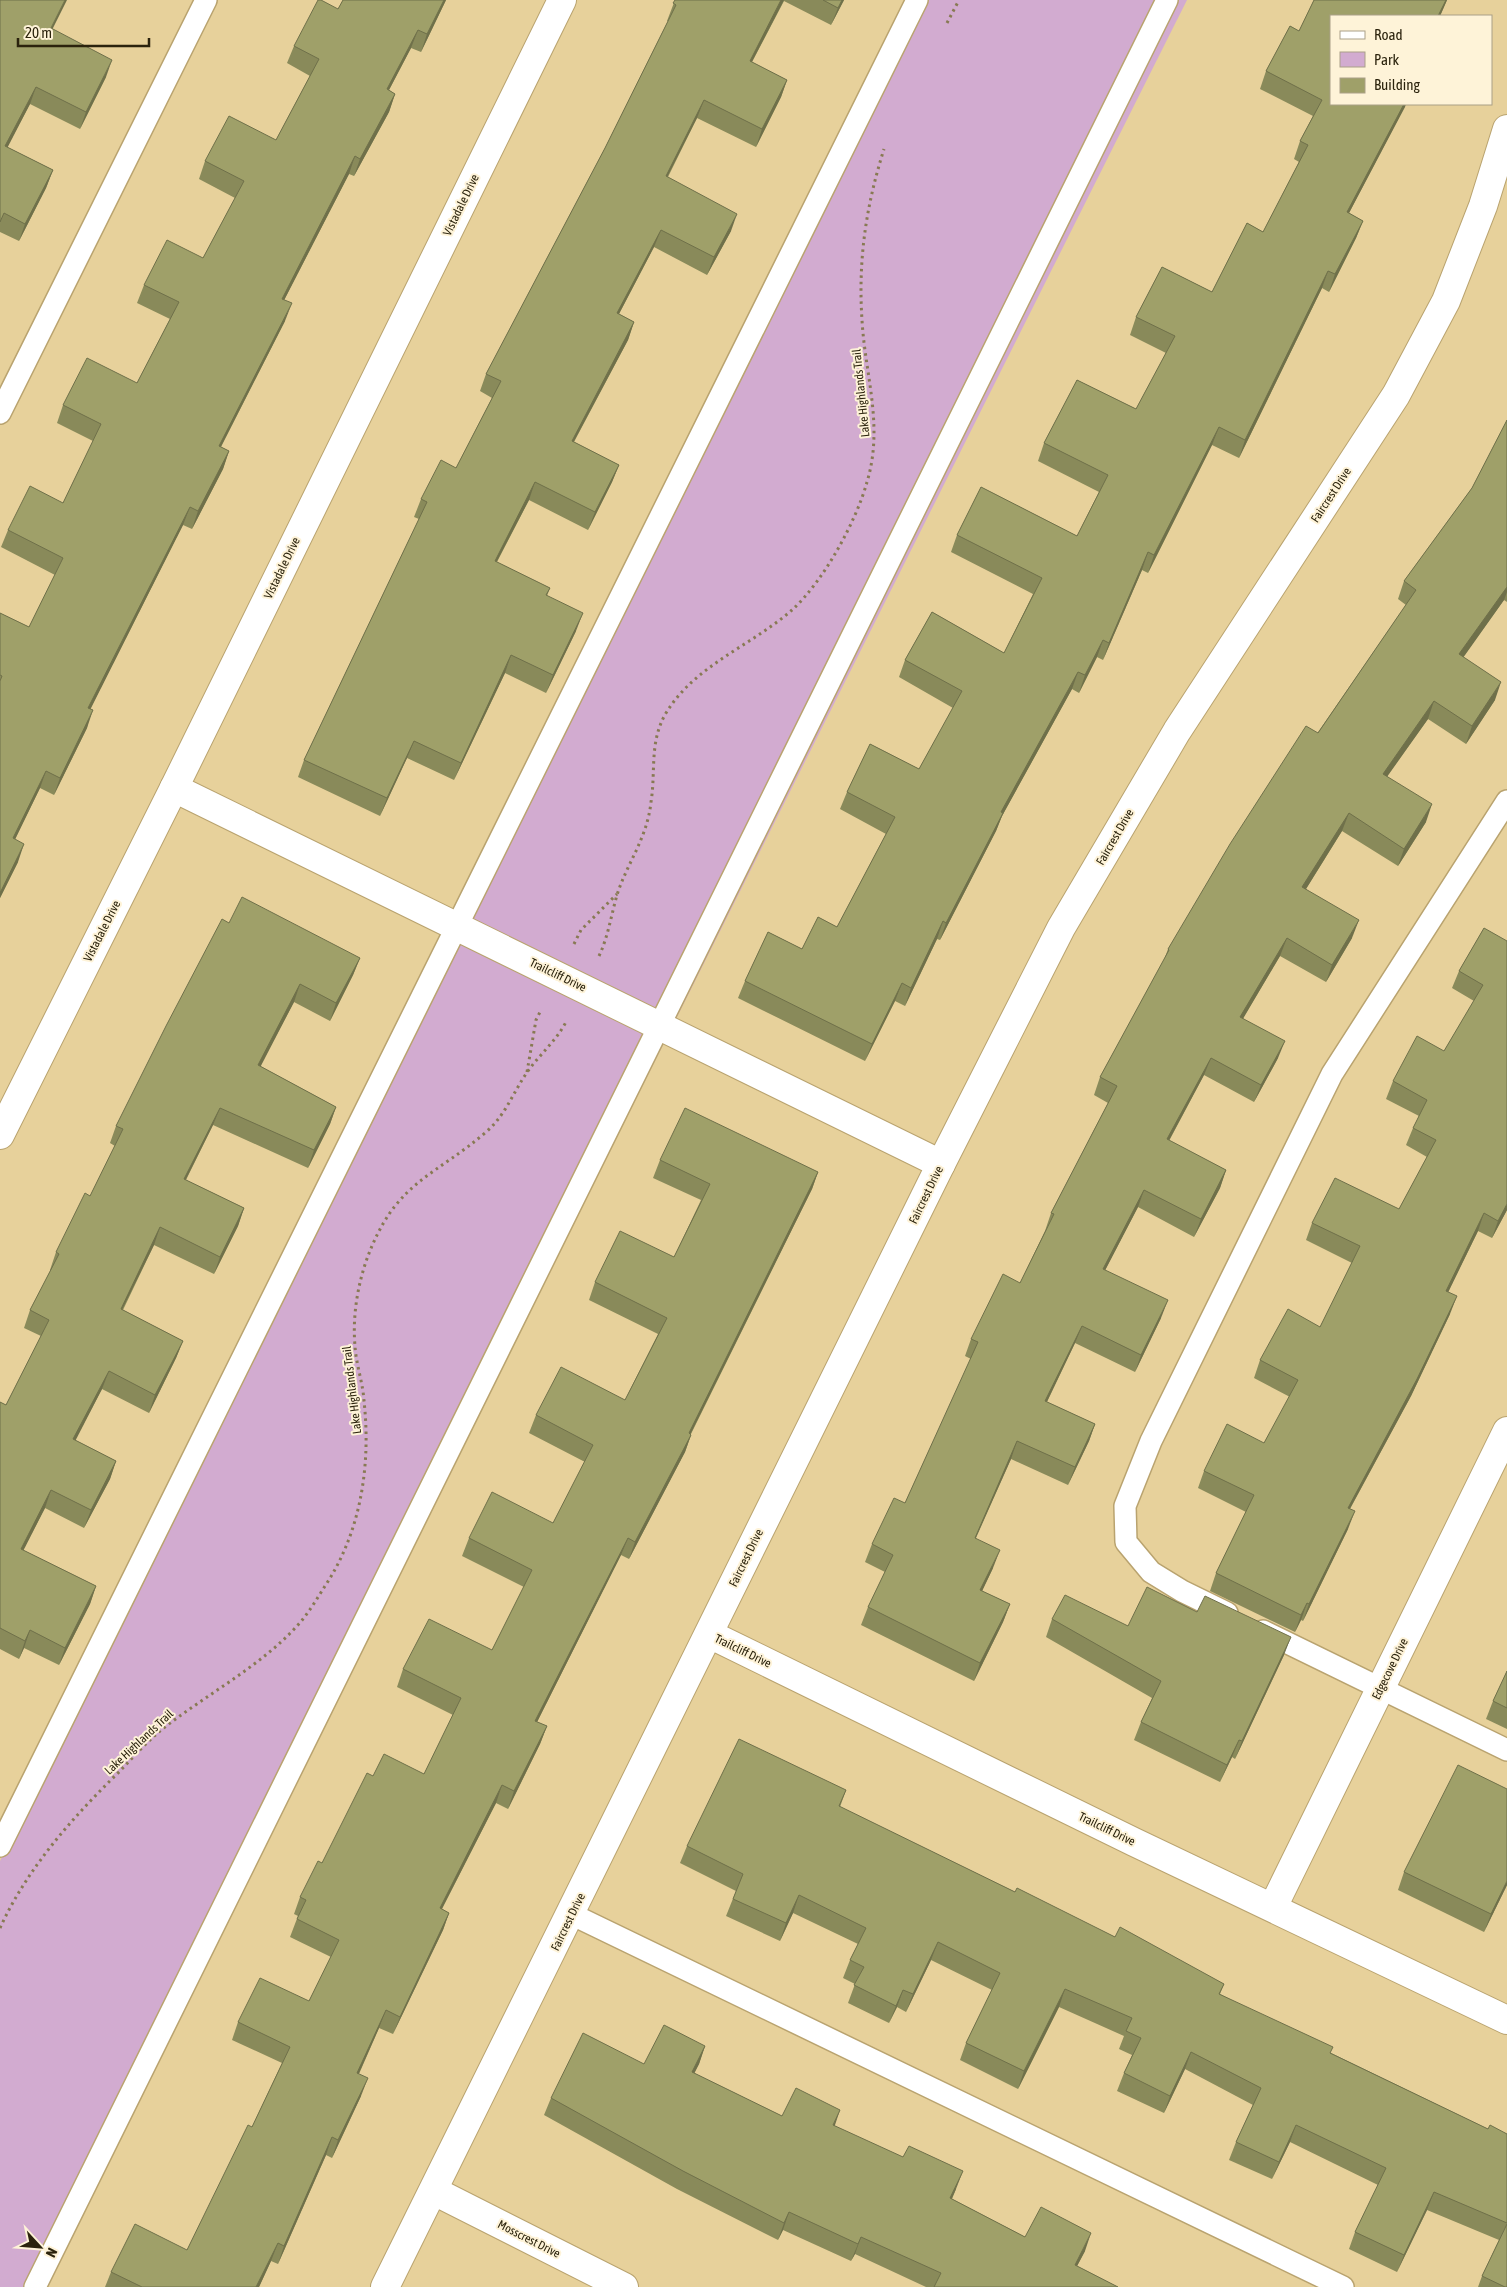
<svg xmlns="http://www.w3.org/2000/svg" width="1507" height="2287" font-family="'Asap Condensed',sans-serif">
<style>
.green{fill:#d2abd0}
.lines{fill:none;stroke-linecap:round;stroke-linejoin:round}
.lane-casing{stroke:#b9a36f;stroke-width:24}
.street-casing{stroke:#b9a36f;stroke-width:30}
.path{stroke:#887953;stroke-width:3;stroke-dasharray:2.5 4;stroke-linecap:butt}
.lane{stroke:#fff;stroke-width:21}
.street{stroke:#fff;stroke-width:28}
.wall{fill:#898a5a}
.shaded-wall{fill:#6f704a}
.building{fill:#9fa069;stroke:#6f704a}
.labels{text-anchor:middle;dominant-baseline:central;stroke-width:4;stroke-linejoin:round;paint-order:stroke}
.street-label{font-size:12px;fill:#2b230d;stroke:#fef3d8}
</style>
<rect width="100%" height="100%" fill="#e7d19b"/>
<polygon class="green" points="917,0 1187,0 40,2287 0,2287 0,1861"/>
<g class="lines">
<defs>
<g id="lane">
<polyline points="0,413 206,0"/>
<polyline points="1227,1613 1182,1591 1151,1572 1126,1542 1125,1506 1151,1441 1332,1074 1507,801"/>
<polyline points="1263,1631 1507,1750"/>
<polyline points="0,1846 917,0"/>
<polyline points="571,1914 1343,2287"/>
<polyline points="35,2287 1167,0"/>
</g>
<g id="street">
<polyline points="174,788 941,1164"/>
<polyline points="0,1135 174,788 562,0"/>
<polyline points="709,1634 1134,1842 1507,2020"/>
<polyline points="1273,1907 1507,1431"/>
<polyline points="434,2191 624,2287"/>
<polyline points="385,2287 941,1164 1061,928 1177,731 1396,395 1446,301 1483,206 1507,129"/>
</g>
</defs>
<use href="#lane" class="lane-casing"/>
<use href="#street" class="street-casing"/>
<g class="path">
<polyline points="947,23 959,0"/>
<polyline points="574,944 581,930 617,894"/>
<path d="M599,956C608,937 611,916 617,895C627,863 647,839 651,802C656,771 649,742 666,713C695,665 751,646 792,610C823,582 856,522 867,482C884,426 865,375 862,320C858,260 866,206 884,149"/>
<polyline points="527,1072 536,1020 541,1010"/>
<path d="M0,1928C28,1867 73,1817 120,1771C133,1757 146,1743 160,1731C206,1694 266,1664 303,1619C311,1609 318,1597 325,1586C361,1532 371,1465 364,1401C363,1383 356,1364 355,1346C352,1313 359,1276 372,1246C400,1180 438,1174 486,1132C506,1115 513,1092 528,1071C540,1054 556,1041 566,1022"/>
</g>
<use href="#lane" class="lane"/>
<use href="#street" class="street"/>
</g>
<g class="wall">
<polygon points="0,0 53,29 106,77 80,129 30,104 7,147 53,170 46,188 19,241 0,232"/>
<polygon points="343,0 446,0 421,52 411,48 389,90 395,94 389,112 354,176 349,174 284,300 285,321 221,447 229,451 223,469 192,529 183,525 90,709 87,728 54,795 40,788 15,839 18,862 0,898 0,613 29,627 55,575 1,547 8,530 63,503 93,441 57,423 63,405 137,383 170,319 137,303 144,285 203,258 235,198 199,179 205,161 276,140 310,76 287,63 294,46 338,9"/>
<polygon points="675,0 844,0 831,25 784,1 752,62 787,80 781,97 756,147 697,118 668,177 731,231 707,275 654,247 619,314 634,322 628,340 574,442 619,465 612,482 588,530 529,500 497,562 550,588 547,596 576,631 546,693 505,673 454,780 407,758 380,816 298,777 304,760 419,519 414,517 421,499 456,468 492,398 480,391 486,374 605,148 668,21 667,21"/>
<polygon points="1314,0 1447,0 1440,16 1331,16 1331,104 1406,104 1349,213 1363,221 1356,238 1329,292 1322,288 1239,458 1212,445 1148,573 1142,570 1103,660 1097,657 1079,693 1072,689 1002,816 996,831 940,940 937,939 905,1006 895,1001 865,1061 738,998 745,981 768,932 802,949 818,917 837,927 886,834 840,809 847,792 870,744 919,769 953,708 899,677 905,660 932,612 1004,653 1033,594 951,552 957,535 981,487 1077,536 1099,492 1038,461 1044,443 1077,380 1136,409 1166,353 1130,335 1136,317 1162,267 1212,292 1247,223 1263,232 1299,162 1294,159 1300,141 1313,116 1260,89 1266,71 1290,26 1299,31"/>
<polygon points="1507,420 1507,602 1504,600 1463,657 1495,700 1466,744 1428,719 1387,776 1426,822 1398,866 1342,831 1306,889 1352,938 1326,982 1280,956 1243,1018 1278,1058 1254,1102 1204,1075 1169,1141 1226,1170 1220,1188 1194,1237 1138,1207 1105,1270 1161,1318 1135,1372 1075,1343 1047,1402 1095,1424 1089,1441 1068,1485 1011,1459 976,1538 993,1568 982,1591 1010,1604 1003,1622 974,1681 861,1625 868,1607 885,1572 865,1562 872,1544 905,1503 971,1359 965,1356 971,1339 1020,1283 1045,1231 1051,1213 1108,1103 1094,1095 1100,1077 1164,960 1168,949 1406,605 1398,599 1404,581 1472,488"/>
<polygon points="229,923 360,958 353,975 330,1021 294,1002 260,1066 336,1107 330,1124 308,1168 213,1125 186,1180 244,1208 238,1226 214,1274 154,1245 123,1310 183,1341 176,1358 149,1413 102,1389 75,1440 116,1461 110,1479 84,1528 45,1508 23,1550 96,1586 90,1604 59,1665 24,1648 19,1659 0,1649 0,1402 6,1405 41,1336 24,1328 30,1310 51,1270 50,1270 56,1252 90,1196 115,1146 110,1143 116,1126"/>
<polygon points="1484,928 1507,1210 1492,1238 1478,1231 1448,1292 1450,1314 1411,1396 1350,1509 1348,1529 1303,1621 1301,1620 1295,1632 1210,1591 1216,1573 1246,1512 1198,1488 1204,1471 1264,1443 1290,1397 1254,1378 1260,1360 1320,1327 1352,1263 1306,1240 1312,1223 1399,1209 1427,1157 1406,1145 1413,1128 1419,1116 1386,1099 1393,1081 1444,1051 1474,1001 1452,988 1459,971"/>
<polygon points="660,1160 818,1172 812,1189 691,1434 691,1435 685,1452 629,1559 621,1555 537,1722 547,1726 540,1744 508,1809 496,1803 442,1909 449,1913 443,1930 393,2034 379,2028 359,2074 361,2096 332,2158 326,2155 278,2264 271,2261 259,2287 105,2287 111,2272 187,2250 252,2127 282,2063 232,2040 238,2022 309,2001 331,1957 290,1937 298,1916 294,1914 300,1897 322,1863 373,1776 424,1774 453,1715 397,1687 403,1669 492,1650 524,1587 462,1556 469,1538 553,1523 585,1462 529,1433 536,1415 625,1400 658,1334 589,1300 595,1282 674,1257 701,1200 653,1178"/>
<polygon points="1052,1619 1128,1626 1284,1655 1235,1759 1232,1757 1220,1782 1134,1740 1141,1722 1152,1698 1046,1637"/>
<polygon points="1507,1671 1507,1729 1486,1719 1493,1701"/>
<polygon points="846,1790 840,1807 1015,1892 1115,1937 1224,1984 1220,1994 1331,2053 1488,2129 1507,2134 1507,2287 1478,2287 1482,2276 1499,2240 1427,2210 1397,2272 1349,2249 1355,2232 1378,2185 1290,2142 1272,2179 1229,2160 1236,2142 1253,2105 1185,2069 1164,2113 1117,2091 1124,2073 1132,2055 1119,2049 1124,2036 1059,2007 1018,2089 960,2060 966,2043 992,1990 931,1960 906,2012 897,2007 889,2023 848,2003 855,1984 843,1978 850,1960 858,1944 793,1913 780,1941 726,1916 736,1891 680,1863 687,1846"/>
<polygon points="1404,1872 1507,1885 1484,1932 1398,1890"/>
<polygon points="705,2046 699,2064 694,2073 782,2116 835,2126 956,2189 952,2199 1025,2237 1085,2251 1077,2266 1118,2287 926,2287 855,2254 851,2261 783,2230 778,2240 677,2189 544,2115 551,2098 644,2064"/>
</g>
<g class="shaded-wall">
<polygon points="65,0 67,0 44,46 51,28"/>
<polygon points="444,0 446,0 421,52 427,34"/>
<polygon points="781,0 784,0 743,79 750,61"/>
<polygon points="842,0 844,0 831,25 838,8"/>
<polygon points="1446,0 1447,0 1440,16 1438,16"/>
<polygon points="418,30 411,48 380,107 387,89"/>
<polygon points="112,60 106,77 80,129 86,112"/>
<polygon points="787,80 781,97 756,147 762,129"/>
<polygon points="36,87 30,104 0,162 5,146"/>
<polygon points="395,94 389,112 354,176 360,159"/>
<polygon points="704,100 697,118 659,193 666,176"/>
<polygon points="1404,104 1406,104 1405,107 1340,230 1347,212"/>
<polygon points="355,156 349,174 276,316 282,299"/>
<polygon points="53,170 46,188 19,241 25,224"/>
<polygon points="737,214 731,231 707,275 714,257"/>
<polygon points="1363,221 1356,238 1329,292 1335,274"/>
<polygon points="661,230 654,247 610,331 617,313"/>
<polygon points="1328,271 1322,288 1239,458 1245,440"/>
<polygon points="292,303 285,321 212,464 219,446"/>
<polygon points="634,322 628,340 565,458 572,441"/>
<polygon points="1219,427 1212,445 1148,573 1154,555"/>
<polygon points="229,451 223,469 192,529 198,511"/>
<polygon points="619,465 612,482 588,530 595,512"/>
<polygon points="535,482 529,500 488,578 495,561"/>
<polygon points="190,507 183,525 82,726 88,708"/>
<polygon points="1148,552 1142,570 1103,660 1109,643"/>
<polygon points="1507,587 1507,592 1504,600 1453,672 1459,654"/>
<polygon points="583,613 576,631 546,693 553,675"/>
<polygon points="1103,640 1097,657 1079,693 1085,675"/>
<polygon points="511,655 505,673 454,780 461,763"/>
<polygon points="1078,672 1072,689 1002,816 996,831 940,940 946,923 1001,812"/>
<polygon points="1501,682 1495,700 1466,744 1472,726"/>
<polygon points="1434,701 1428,719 1377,791 1383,774"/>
<polygon points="93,710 87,728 54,795 60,778"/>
<polygon points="414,741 407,758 380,816 387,798"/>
<polygon points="46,771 40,788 7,856 13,838"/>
<polygon points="1432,804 1426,822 1398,866 1404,849"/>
<polygon points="1349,813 1342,831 1296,905 1302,887"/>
<polygon points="24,844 18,862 0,898 0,893"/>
<polygon points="1359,920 1352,938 1326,982 1332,965"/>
<polygon points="943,921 937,939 905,1006 911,988"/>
<polygon points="1287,938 1280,956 1234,1034 1240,1017"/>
<polygon points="360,958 353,975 330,1021 336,1003"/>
<polygon points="902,983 895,1001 865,1061 872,1044"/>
<polygon points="300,984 294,1002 252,1083 258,1065"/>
<polygon points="1285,1041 1278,1058 1254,1102 1261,1085"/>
<polygon points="1211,1058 1204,1075 1160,1157 1167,1139"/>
<polygon points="336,1107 330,1124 308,1168 314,1150"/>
<polygon points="220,1108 213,1125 177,1197 184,1179"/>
<polygon points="1226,1170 1220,1188 1194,1237 1201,1219"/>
<polygon points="818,1172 812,1189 682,1451 689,1433"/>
<polygon points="1144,1190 1138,1207 1097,1286 1103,1269"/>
<polygon points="1507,1204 1507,1210 1492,1238 1498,1221"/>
<polygon points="244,1208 238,1226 214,1274 220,1257"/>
<polygon points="1484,1213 1478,1231 1440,1309 1446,1291"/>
<polygon points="160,1227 154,1245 114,1326 121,1309"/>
<polygon points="1457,1296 1450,1314 1411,1396 1341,1525 1348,1508"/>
<polygon points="1168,1300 1161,1318 1135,1372 1141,1355"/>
<polygon points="1082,1326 1075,1343 1039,1418 1045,1401"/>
<polygon points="183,1341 176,1358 149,1413 155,1395"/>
<polygon points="109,1371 102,1389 67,1457 73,1439"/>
<polygon points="1095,1424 1089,1441 1068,1485 1075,1467"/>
<polygon points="691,1435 685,1452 629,1559 635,1542"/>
<polygon points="1017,1441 1011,1459 968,1555 975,1538"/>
<polygon points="116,1461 110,1479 84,1528 91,1510"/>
<polygon points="51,1490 45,1508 15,1567 21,1549"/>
<polygon points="1355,1511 1348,1529 1303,1621 1309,1604"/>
<polygon points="628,1538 621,1555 529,1738 535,1721"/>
<polygon points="1000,1550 993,1568 974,1608 980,1590"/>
<polygon points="96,1586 90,1604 59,1665 65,1648"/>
<polygon points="1307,1603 1301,1620 1295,1632 1301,1615"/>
<polygon points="1010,1604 1003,1622 974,1681 980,1663"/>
<polygon points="30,1630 24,1648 19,1659 25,1641"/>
<polygon points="1291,1637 1284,1655 1235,1759 1242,1741"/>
<polygon points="547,1726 540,1744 508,1809 514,1791"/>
<polygon points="1239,1740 1232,1757 1220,1782 1227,1765"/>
<polygon points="502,1785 496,1803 433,1926 440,1908"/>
<polygon points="1507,1881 1507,1885 1484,1932 1491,1914"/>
<polygon points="799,1895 793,1913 780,1941 786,1923"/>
<polygon points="449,1913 443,1930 393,2034 400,2017"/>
<polygon points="938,1942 931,1960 906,2012 913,1994"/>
<polygon points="1065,1989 1059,2007 1018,2089 1024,2071"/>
<polygon points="903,1990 897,2007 889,2023 896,2006"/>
<polygon points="386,2010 379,2028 351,2091 357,2073"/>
<polygon points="705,2046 699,2064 686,2090 692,2072"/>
<polygon points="1191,2052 1185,2069 1164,2113 1170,2096"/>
<polygon points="368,2078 361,2096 332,2158 338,2140"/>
<polygon points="840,2110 834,2128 833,2125"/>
<polygon points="1296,2125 1290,2142 1272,2179 1279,2162"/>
<polygon points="332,2137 326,2155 278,2264 284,2246"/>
<polygon points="963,2171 956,2189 944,2216 950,2198"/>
<polygon points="1434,2192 1427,2210 1397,2272 1404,2255"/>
<polygon points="789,2212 783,2230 778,2240 784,2223"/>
<polygon points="1091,2233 1085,2251 1068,2283 1075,2265"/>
<polygon points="861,2237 855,2254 851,2261 858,2244"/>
<polygon points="278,2243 271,2261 259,2287 256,2287"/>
</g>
<g class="building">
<polygon points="0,0 65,0 51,28 112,60 86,112 36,87 5,146 53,170 25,224 4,213 0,222"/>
<polygon points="318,0 321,0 338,9 343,0 444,0 427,34 418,30 387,89 395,94 360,159 355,156 282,299 292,303 219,446 229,451 198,511 190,507 88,708 93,710 60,778 46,771 13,838 24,844 0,893 0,681 2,676 0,675 0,613 29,627 63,558 8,530 30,486 63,503 101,424 63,405 87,358 137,383 179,302 144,285 167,240 203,258 244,181 205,161 229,116 276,140 319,59 294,46"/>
<polygon points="675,0 781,0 750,61 787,80 762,129 704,100 666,176 737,214 714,257 661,230 617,313 634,322 572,441 619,465 595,512 535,482 495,561 550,588 546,595 583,613 553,675 511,655 461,763 414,741 387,798 304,760 427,502 421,499 441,460 456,468 501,381 486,374 605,148 676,5 673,3"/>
<polygon points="823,0 842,0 838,8"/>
<polygon points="1314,0 1446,0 1438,16 1331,16 1331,104 1404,104 1347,212 1363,221 1335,274 1328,271 1245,440 1219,427 1154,555 1148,552 1109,643 1103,640 1085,675 1078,672 1001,812 1003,813 946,923 943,921 911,988 902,983 872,1044 745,981 768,932 802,949 818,917 837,927 895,817 847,792 870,744 919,769 962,691 905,660 932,612 1004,653 1042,578 957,535 981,487 1077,536 1108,475 1044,443 1077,380 1136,409 1175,336 1136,317 1162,267 1212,292 1247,223 1263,232 1308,145 1300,141 1322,100 1266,71 1290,26 1299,31"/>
<polygon points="1507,420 1507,587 1459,654 1501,682 1472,726 1434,701 1383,774 1432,804 1404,849 1349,813 1302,887 1359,920 1332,965 1287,938 1240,1017 1285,1041 1261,1085 1211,1058 1167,1139 1226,1170 1201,1219 1144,1190 1103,1269 1168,1300 1141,1355 1082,1326 1045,1401 1095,1424 1075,1467 1017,1441 975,1538 1000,1550 980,1590 1010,1604 980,1663 868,1607 893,1555 872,1544 894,1498 905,1503 978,1342 971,1339 1003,1274 1020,1283 1054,1214 1051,1213 1117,1086 1100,1077 1169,950 1168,949 1230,844 1306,726 1318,733 1416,590 1404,581 1472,488"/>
<polygon points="242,897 360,958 336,1003 300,984 258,1065 336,1107 314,1150 220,1108 184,1179 244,1208 220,1257 160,1227 121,1309 183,1341 155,1395 109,1371 73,1439 116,1461 91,1510 51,1490 21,1549 96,1586 65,1648 30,1630 25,1641 0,1628 0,1402 6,1405 49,1320 30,1310 59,1254 56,1252 85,1193 90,1196 123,1129 116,1126 166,1026 222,919 229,923"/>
<polygon points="1484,928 1507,941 1507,1204 1498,1221 1484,1213 1446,1291 1457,1296 1417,1379 1348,1508 1355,1511 1309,1604 1307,1603 1301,1615 1216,1573 1254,1495 1204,1471 1227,1424 1264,1443 1298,1380 1260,1360 1288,1309 1320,1327 1360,1246 1312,1223 1335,1178 1399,1209 1436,1140 1413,1128 1427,1100 1393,1081 1417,1036 1444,1051 1483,985 1459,971"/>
<polygon points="685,1108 818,1172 689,1433 691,1435 635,1542 628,1538 535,1721 547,1726 514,1791 502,1785 440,1908 449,1913 400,2017 386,2010 357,2073 368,2078 338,2140 332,2137 284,2246 278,2243 256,2287 142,2287 111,2272 135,2224 187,2250 248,2125 252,2127 290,2047 238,2022 260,1978 309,2001 339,1940 297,1919 306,1900 300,1897 318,1861 322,1863 367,1773 373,1776 384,1754 424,1774 461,1698 403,1669 429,1619 492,1650 532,1570 469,1538 492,1492 553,1523 593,1445 536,1415 561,1367 625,1400 667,1318 595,1282 620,1231 674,1257 710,1184 660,1160"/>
<polygon points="1147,1587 1197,1612 1205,1596 1291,1637 1242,1741 1239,1740 1227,1765 1141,1722 1161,1681 1052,1619 1065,1595 1128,1626"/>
<polygon points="1507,1671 1507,1708 1493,1701"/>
<polygon points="739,1739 846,1790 839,1806 1015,1892 1017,1888 1115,1937 1120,1927 1224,1984 1219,1994 1333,2047 1330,2053 1488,2129 1490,2125 1507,2134 1507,2223 1434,2192 1404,2255 1355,2232 1386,2168 1296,2125 1279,2162 1236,2142 1261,2088 1191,2052 1170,2096 1124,2073 1141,2038 1126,2031 1132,2018 1065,1989 1024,2071 966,2043 1000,1973 938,1942 913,1994 903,1990 896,2006 854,1985 864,1967 850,1960 866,1928 799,1895 786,1923 733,1899 743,1874 687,1846"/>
<polygon points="1458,1765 1507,1789 1507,1881 1491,1914 1404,1872"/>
<polygon points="664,2025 705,2046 692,2072 782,2116 796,2088 840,2110 833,2125 903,2157 909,2146 963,2171 950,2198 1025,2237 1041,2207 1091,2233 1075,2265 1118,2287 934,2287 941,2273 861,2237 858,2244 789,2212 784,2223 683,2171 551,2098 583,2033 644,2064"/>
<polygon points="1507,2224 1507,2287 1505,2287 1482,2276"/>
</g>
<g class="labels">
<g class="street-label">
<text transform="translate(461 205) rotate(-64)">Vistadale Drive</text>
<text transform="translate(861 393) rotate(-96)">Lake Highlands Trail</text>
<text transform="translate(1331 495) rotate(-57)">Faircrest Drive</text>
<text transform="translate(282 568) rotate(-64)">Vistadale Drive</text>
<text transform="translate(1115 837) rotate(-60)">Faircrest Drive</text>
<text transform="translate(102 931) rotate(-63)">Vistadale Drive</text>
<text transform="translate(558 975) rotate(26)">Trailcliff Drive</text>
<text transform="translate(926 1195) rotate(-64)">Faircrest Drive</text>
<text transform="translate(352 1390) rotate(-97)">Lake Highlands Trail</text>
<text transform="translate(746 1558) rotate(-64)">Faircrest Drive</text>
<text transform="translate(743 1651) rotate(26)">Trailcliff Drive</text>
<text transform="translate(1390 1669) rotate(-64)">Edgecove Drive</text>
<text transform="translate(139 1742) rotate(-43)">Lake Highlands Trail</text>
<text transform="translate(1107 1829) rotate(26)">Trailcliff Drive</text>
<text transform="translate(568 1922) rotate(-64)">Faircrest Drive</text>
<text transform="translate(529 2239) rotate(27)">Mosscrest Drive</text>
</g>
</g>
<rect x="1330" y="15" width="162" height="90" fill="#fef3d8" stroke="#aaa087"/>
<rect x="1340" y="31" width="25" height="8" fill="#ffffff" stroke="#aaa087"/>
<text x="1374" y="40" font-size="15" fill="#2b230d">Road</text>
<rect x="1340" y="52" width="25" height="15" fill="#d2abd0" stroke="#aaa087"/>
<text x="1374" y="65" font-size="15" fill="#2b230d">Park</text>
<rect x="1340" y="78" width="25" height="15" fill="#9fa069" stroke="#aaa087"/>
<text x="1374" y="90" font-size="15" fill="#2b230d">Building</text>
<g transform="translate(40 2247) rotate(116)" stroke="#fef3d8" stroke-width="4" paint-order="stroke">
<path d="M0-4L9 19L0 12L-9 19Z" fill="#2b230d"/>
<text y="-8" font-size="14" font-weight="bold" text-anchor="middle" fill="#2b230d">N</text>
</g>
<path d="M18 38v8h131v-8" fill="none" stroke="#2b230d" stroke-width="2.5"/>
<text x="25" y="38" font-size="15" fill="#2b230d" stroke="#fef3d8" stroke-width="4" paint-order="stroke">20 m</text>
</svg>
